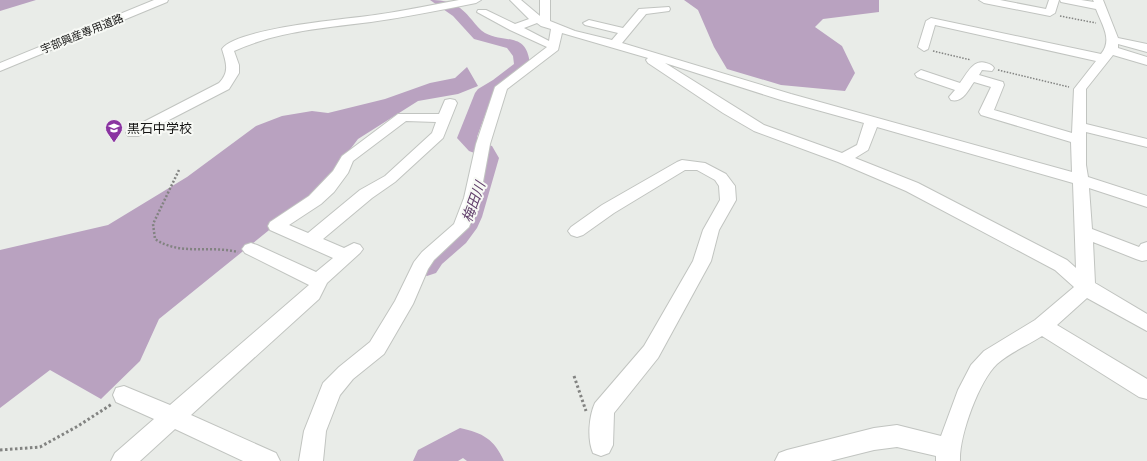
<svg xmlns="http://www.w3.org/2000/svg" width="1147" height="461" font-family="'Fira Sans Condensed','Noto Sans JP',sans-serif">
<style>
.forest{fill:#b9a2c0}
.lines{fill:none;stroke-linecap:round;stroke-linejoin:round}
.river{fill:#bba4c2;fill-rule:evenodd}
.minor-casing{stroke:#c1c4c0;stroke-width:2}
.path-far2{stroke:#828381;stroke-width:1.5;stroke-dasharray:1.5 1.5;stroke-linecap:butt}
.path-far1{stroke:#828381;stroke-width:2.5;stroke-dasharray:2 2;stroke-linecap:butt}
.path{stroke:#828381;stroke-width:3;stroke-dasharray:2.5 2.5;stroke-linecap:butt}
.minor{fill:#fff;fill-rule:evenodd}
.labels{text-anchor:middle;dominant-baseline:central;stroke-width:4;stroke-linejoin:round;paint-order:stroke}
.far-street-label{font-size:11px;fill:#141413;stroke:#f7f9f5}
.poi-label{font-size:13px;fill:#141413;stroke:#f7f9f5;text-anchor:start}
.water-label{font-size:14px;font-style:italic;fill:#613f6b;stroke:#f7f9f5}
</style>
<rect width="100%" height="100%" fill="#e9ece8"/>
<g class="forest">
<polygon points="0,0 36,0 0,11"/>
<polygon points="684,0 879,0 879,12 823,19 815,27 842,46 855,73 845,91 781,85 727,69 714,47 698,10"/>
<polygon points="467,67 478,86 458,94 418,101 358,139 320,189 159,319 140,361 101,399 50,370 0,408 0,250 108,225 187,177 256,126 282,116 312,111 328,113 385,99 430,83 455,78"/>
</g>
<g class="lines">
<g class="river">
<path d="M430,0C450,0 459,4 472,20C476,25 480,30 485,33C506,44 527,31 530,65L510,84L492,96L477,137L483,143L492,146L499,158L482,217L477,228L466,243L442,264L436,273L427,276L418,273L415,267L425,251L457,223L478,162L477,154L469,151L457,138L475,93L478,89L493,80L514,64L513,56L507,48L474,39L453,16Z"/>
<path d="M460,428C483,433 494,439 504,461H467L463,458L458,461H413L418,450Z"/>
</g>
<defs>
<g id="minor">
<polygon points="154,0 168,0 167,2 0,71 0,63"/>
<path d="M459,0H481L476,3C441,10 406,17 371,22C324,28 278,31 234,51L239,65V73L229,89L138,136H128L126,133L128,130L219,83C230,72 226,62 222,49C236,28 348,19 375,15C403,11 431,5 459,0Z"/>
<path d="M510,0H521L540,16V0H550V21L575,31L612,40L618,33L585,25L583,23L589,20L623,28L639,9L669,7L670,9L669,11L646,14L622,43L791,94L1072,172L1071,142L981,115L979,112L991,87L974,82C968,90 963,103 951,100L949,97L955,90L917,77L915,74L921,70L960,83C967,74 973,59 986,63C990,64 992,65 994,68L992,71L982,70L979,75L1003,82L1004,85L994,110L1072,133L1074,89L1096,61L935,25L928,49L924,51L918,47L926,21L931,18L1101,54C1113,40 1102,25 1096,9L1061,2L1060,0H1081L1094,2L1093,0H1103L1118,38L1147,44V52L1118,44V48L1147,57V65L1113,55L1086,89V124L1147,139V147L1086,132V165L1088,177L1147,196V207L1089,188L1092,229L1139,247L1141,244L1147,242V260L1142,261L1136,259L1093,242L1095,283L1147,314V331L1087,298L1057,325L1147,379V399L1139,397L1042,336C1028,345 1009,353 997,364C979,381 959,436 960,461H936V456L897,447L874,450L830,461H775L779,453L787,450L874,428L897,425L941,436L958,390L971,365L984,351L1035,320L1074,287L1055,270L906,191L838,162L754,131L723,113L648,63L646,60L648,58L562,33L558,50L507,89L490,144L480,198L469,227L434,260L428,269L413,304L384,354L353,379L340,395L326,431L323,461H299L304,431L323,383L339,367L370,342L395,301L414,262L422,252L454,224L464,198L476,144L495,87L547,47L510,30L477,12L478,10H486L515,24L529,19ZM537,23L541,26L551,29L549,41L524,28ZM665,63L781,100L864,123L857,145L842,153L764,125ZM877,127L1073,183L1076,268L1067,260L918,183L855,158L868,150Z"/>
<polygon points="979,0 1000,0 1046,9 1049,0 1059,0 1055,13 1050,16 984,3"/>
<path d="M450,99L455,100L457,103L443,138L395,182L372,198L323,239L344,248L354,243L360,245L363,249L360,253L327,283L319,299L191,415L276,453L280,461H243L175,429L140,461H111L115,453L154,419L116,402L113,395L116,388L124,386L170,405L309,285L245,253L242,249L245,245L251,243L257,245L316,272L333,258L270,230L268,226L270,222L309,196L333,171L342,156L398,114H439L445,100ZM406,121L436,122L432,133L385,176L360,190L308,233L289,225L321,204L334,192L348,173L353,161Z"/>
<path d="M682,160L705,163L726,174L735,186L736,200L719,230L711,261L658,358L614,413L613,445L609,453L601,456L593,453C587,439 589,416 595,403L644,346L693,261L703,230L720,200L719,186L715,180L697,170H685L614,213L583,235L577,237L571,235L568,231L571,227L602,205L677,162Z"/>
</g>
</defs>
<use href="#minor" class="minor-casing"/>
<g class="path-far2">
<polyline points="1060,16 1096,23"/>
<polyline points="933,51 971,60"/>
<polyline points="998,70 1069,87"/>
</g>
<path class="path-far1" d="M179,170L153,224L155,239C180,256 210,245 238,252"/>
<g class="path">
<polyline points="574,376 586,411"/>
<polyline points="0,450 40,447 78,426 112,404"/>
</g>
<use href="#minor" class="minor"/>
</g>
<defs>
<symbol id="school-pin" viewBox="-11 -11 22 30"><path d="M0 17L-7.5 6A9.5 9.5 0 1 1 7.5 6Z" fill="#8a34a1" stroke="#f7f9f5"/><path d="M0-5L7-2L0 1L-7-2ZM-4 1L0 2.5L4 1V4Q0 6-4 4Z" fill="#fff"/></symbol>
</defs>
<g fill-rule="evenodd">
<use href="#school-pin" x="104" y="118" width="20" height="27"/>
</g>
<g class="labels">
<g class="far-street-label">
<text transform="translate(82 34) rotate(-22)">宇部興産専用道路</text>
</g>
<g class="poi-label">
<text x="127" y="128">黒石中学校</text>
</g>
<g class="water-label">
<text transform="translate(474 202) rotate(-70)">梅田川</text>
</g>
</g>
</svg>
